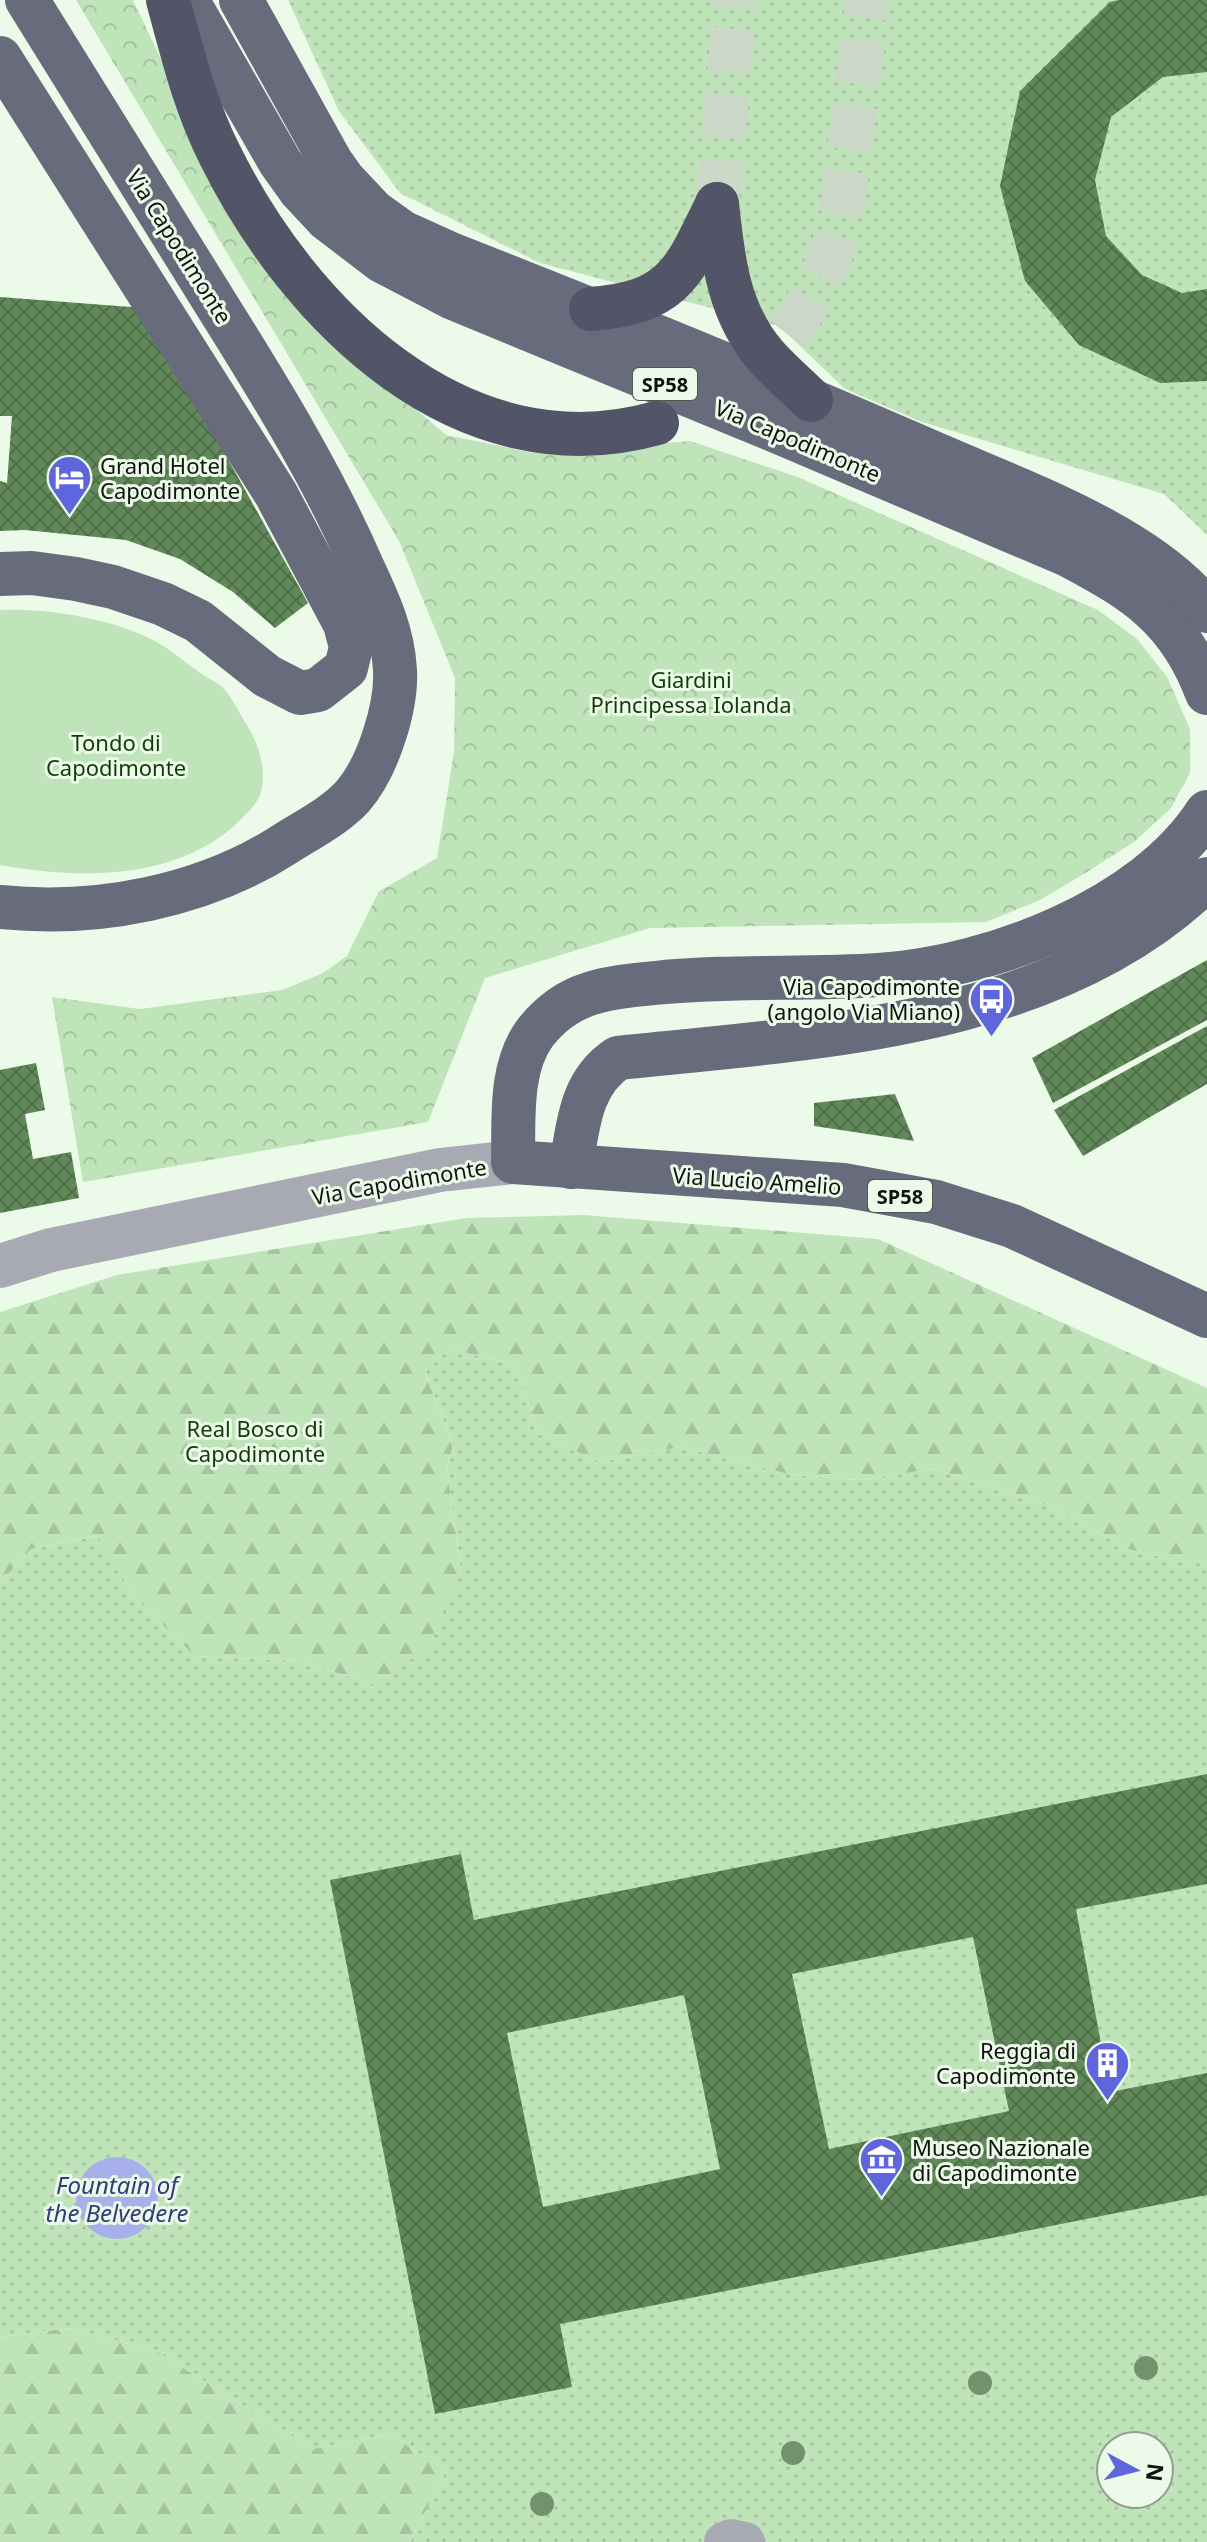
<svg xmlns="http://www.w3.org/2000/svg" width="1207" height="2542" font-family="'Noto Sans',sans-serif">
<style>
.grass{fill:url(#grass-dots);fill-rule:evenodd}
.forest{fill:url(#forest-firs)}
.park{fill:url(#park-crowns)}
.garden{fill:#c0e4b9}
.water{fill:#a7b0ea}
.building{fill:url(#building-cross-hatch);fill-rule:evenodd}
.lines{fill:none;stroke-linecap:round;stroke-linejoin:round}
.motorway-tunnel{stroke:#cbd8c8;stroke-width:44;stroke-dasharray:44 22;stroke-linecap:butt}
.pedestrian{stroke:#a8aab3;stroke-width:40}
.tertiary{stroke:#a8aab3;stroke-width:44}
.primary{stroke:#686b7b;stroke-width:44}
.motorway{stroke:#525567;stroke-width:44}
.tree{fill:#74916e}
.labels{text-anchor:middle;dominant-baseline:central;stroke-width:6;stroke-linejoin:round;paint-order:stroke}
.shield{fill:#ecfbe9;stroke:#51594f;stroke-width:2}
.shield-label{font-size:20px;font-weight:bold;fill:#0e130d}
.street-label{font-size:22px;fill:#0e130d;stroke:#ecfbe9}
.poi-label{font-size:22px;fill:#0e130d;stroke:#ecfbe9;text-anchor:start}
.park-label{font-size:22px;fill:#113b09;stroke:#ecfbe9}
.water-label{font-size:24px;font-style:italic;fill:#35397d;stroke:#ecfbe9}
</style>
<defs>
<pattern id="grass-dots" width="8" height="8" patternUnits="userSpaceOnUse" patternTransform="scale(2)"><rect width="8" height="8" fill="#c0e4b9"/><path d="M2 2h.1M6 6h.1" fill="none" stroke="#a4c39e" stroke-width="1.8" stroke-linecap="round"/></pattern>
<pattern id="forest-firs" width="22" height="20" patternUnits="userSpaceOnUse" patternTransform="scale(2)"><rect width="22" height="20" fill="#c0e4b9"/><path d="M5 1l3.5 6h-7zM16 11l3.5 6h-7z" fill="#a4c39e"/></pattern>
<pattern id="park-crowns" width="20" height="18" patternUnits="userSpaceOnUse" patternTransform="scale(2)"><rect width="20" height="18" fill="#c0e4b9"/><path d="M2 6a3 3 0 1 1 6 0M12 15a3 3 0 1 1 6 0" fill="none" stroke="#a4c39e"/></pattern>
<pattern id="building-cross-hatch" width="8" height="8" patternUnits="userSpaceOnUse" patternTransform="scale(2)"><rect width="8" height="8" fill="#61895a"/><path d="M0 0l8 8M0 8l8-8" fill="none" stroke="#4e6f49"/></pattern>
</defs>
<rect width="100%" height="100%" fill="#ecfbe9"/>
<g class="grass">
<polygon points="288,0 1207,0 1207,535 1164,494 922,422 845,389 779,326 540,263 400,193 339,111"/>
<path d="M450,1349L516,1365L538,1434L600,1462L681,1447L788,1474L858,1480L933,1469L1042,1503L1128,1549L1207,1568V2542H410L446,2471L390,2434L313,2449L156,2351L70,2328L0,2337V1583L31,1549L98,1536L135,1598L195,1656L300,1661L375,1685L461,1570L447,1469L453,1445L425,1372ZM1111,2446H1159V2494H1111Z"/>
</g>
<g class="forest">
<polygon points="584,1215 878,1239 1207,1388 1207,1568 1128,1549 1042,1503 933,1469 858,1480 788,1474 681,1447 600,1462 538,1434 516,1365 450,1349 425,1373 453,1445 447,1469 461,1570 428,1648 375,1685 300,1661 195,1656 135,1598 97,1536 31,1549 0,1583 0,1312 117,1275 466,1218"/>
<polygon points="70,2328 156,2351 313,2449 390,2434 446,2471 410,2542 0,2542 0,2337"/>
</g>
<polygon class="park" points="76,0 133,0 196,133 289,300 446,435 534,453 690,441 798,477 1098,610 1137,639 1167,677 1190,729 1190,773 1171,808 1134,842 1079,877 1040,900 986,922 650,928 485,978 428,1122 83,1182 52,997 140,1009 282,990 323,973 347,956 379,891 437,858 454,752 455,678 399,541"/>
<path class="garden" d="M0,610C45,608 108,618 149,638C168,647 182,660 199,672C205,677 213,680 220,685C231,694 239,713 247,725C259,745 268,772 260,795C255,807 242,818 233,827C170,881 77,879 0,865Z"/>
<circle class="water" cx="117" cy="2198" r="41"/>
<g class="building">
<polygon points="1119,0 1207,0 1207,72 1163,77 1111,117 1095,180 1106,236 1142,275 1182,293 1207,289 1207,381 1160,383 1079,345 1025,281 1000,186 1020,91 1110,2"/>
<polygon points="0,297 144,308 308,603 275,628 233,592 180,559 126,540 25,530 0,531 0,481 7,483 12,416 0,416"/>
<polygon points="1207,960 1207,1020 1053,1103 1032,1058"/>
<polygon points="1207,1026 1207,1084 1083,1156 1054,1110"/>
<polygon points="36,1063 45,1110 25,1114 33,1159 71,1152 79,1198 0,1213 0,1070"/>
<polygon points="895,1094 914,1141 814,1126 814,1103"/>
<path d="M1207,1774V1884L1076,1909L1110,2092L1207,2073V2195L560,2324L572,2387L435,2414L330,1880L461,1854L474,1920ZM973,1937L1009,2111L829,2149L792,1974ZM684,1995L720,2169L543,2207L507,2033Z"/>
</g>
<g class="lines">
<g class="motorway-tunnel">
<polyline points="717,204 736,0"/>
<path d="M741,381C782,350 817,297 833,247C843,214 846,179 850,145C856,97 862,48 868,0"/>
</g>
<polyline class="pedestrian" points="724,2542 731,2539 745,2542"/>
<polyline class="tertiary" points="0,1266 51,1250 440,1170 513,1162"/>
<g class="primary">
<path d="M187,0L280,162L300,190L327,219L382,261L453,298L776,431L1068,555C1136,591 1179,618 1207,693"/>
<path d="M241,0L331,162L343,179L374,212L402,232L453,255C614,318 773,383 931,452C1017,490 1149,535 1207,611"/>
<polyline points="0,58 276,494 345,624 351,647 346,668 318,690 300,693 267,676 198,621 163,604 113,587 76,579 32,573 0,574"/>
<path d="M1207,812C1144,910 991,967 879,975C804,980 729,975 655,983C633,985 610,987 589,994C567,1001 549,1015 535,1033C509,1068 514,1121 513,1162L843,1185L936,1202L1012,1226L1207,1316"/>
<path d="M0,907C96,917 203,897 285,844C307,830 335,816 353,796C378,767 397,707 395,670C393,632 378,600 362,566C323,477 273,395 221,312C157,208 92,104 27,0"/>
<path d="M571,1167C578,1126 580,1083 618,1058C816,1037 1057,1028 1207,879"/>
</g>
<g class="motorway">
<path d="M168,0C182,52 195,106 220,155C299,315 462,478 657,423"/>
<path d="M717,204C723,260 728,312 766,356C780,372 796,385 811,400"/>
<path d="M591,309C674,303 684,272 717,204"/>
</g>
</g>
<g class="tree">
<circle cx="1146" cy="2368" r="12"/>
<circle cx="980" cy="2383" r="12"/>
<circle cx="793" cy="2453" r="12"/>
<circle cx="542" cy="2504" r="12"/>
</g>
<defs>
<symbol id="hotel-pin" viewBox="-11 -11 22 30"><path d="M0 17L-7.5 6A9.5 9.5 0 1 1 7.5 6Z" fill="#5f65dd" stroke="#ecfbe9"/><path d="M-6-4.5h1.5V1H6V5H4.5V3h-9V5H-6ZM-4 0a1.8 1.8 0 1 1 3.6 0ZM.5 0V-2.5h3Q6-2.5 6 0Z" fill="#fff"/></symbol>
<symbol id="bus-pin" viewBox="-11 -11 22 30"><path d="M0 17L-7.5 6A9.5 9.5 0 1 1 7.5 6Z" fill="#5f65dd" stroke="#ecfbe9"/><path d="M-5-6H5V4H4V6H2V4H-2V6H-4V4H-5ZM-3.5-4V0h7V-4ZM-3.5 1.2v1.5H-2V1.2ZM2 1.2v1.5H3.5V1.2Z" fill="#fff"/></symbol>
<symbol id="building-pin" viewBox="-11 -11 22 30"><path d="M0 17L-7.5 6A9.5 9.5 0 1 1 7.5 6Z" fill="#5f65dd" stroke="#ecfbe9"/><path d="M-4-6H4V6H1V3H-1V6H-4ZM-2.5-4.3h1.7v1.8h-1.7ZM.8-4.3h1.7v1.8H.8ZM-2.5-1h1.7V.8h-1.7ZM.8-1h1.7V.8H.8Z" fill="#fff"/></symbol>
<symbol id="museum-pin" viewBox="-11 -11 22 30"><path d="M0 17L-7.5 6A9.5 9.5 0 1 1 7.5 6Z" fill="#5f65dd" stroke="#ecfbe9"/><path d="M0-6L6-3V-2H-6V-3ZM-5-1h2V3h-2ZM-1-1h2V3h-2ZM3-1h2V3H3ZM-6 4H6V6H-6Z" fill="#fff"/></symbol>
</defs>
<g fill-rule="evenodd">
<use href="#hotel-pin" x="44" y="452" width="51" height="69"/>
<use href="#bus-pin" x="966" y="974" width="51" height="69"/>
<use href="#building-pin" x="1082" y="2038" width="51" height="69"/>
<use href="#museum-pin" x="856" y="2134" width="51" height="69"/>
</g>
<g class="labels">
<g class="shield">
<rect x="633" y="368" width="64" height="32" rx="6"/>
<rect x="868" y="1180" width="64" height="32" rx="6"/>
</g>
<g class="shield-label">
<text x="665" y="384">SP58</text>
<text x="900" y="1196">SP58</text>
</g>
<g class="street-label">
<text transform="translate(180 246) rotate(58)">Via Capodimonte</text>
<text transform="translate(798 440) rotate(23)">Via Capodimonte</text>
<text transform="translate(757 1180) rotate(4)">Via Lucio Amelio</text>
<text transform="translate(399 1181) rotate(-10)">Via Capodimonte</text>
</g>
<g class="poi-label">
<text x="100" y="465">Grand Hotel<tspan x="100" dy="25">Capodimonte</tspan></text>
<text x="960" y="986" text-anchor="end">Via Capodimonte<tspan x="960" dy="25">(angolo Via Miano)</tspan></text>
<text x="1076" y="2050" text-anchor="end">Reggia di<tspan x="1076" dy="25">Capodimonte</tspan></text>
<text x="912" y="2147">Museo Nazionale<tspan x="912" dy="25">di Capodimonte</tspan></text>
</g>
<g class="park-label">
<text x="691" y="679">Giardini<tspan x="691" dy="25">Principessa Iolanda</tspan></text>
<text x="116" y="742">Tondo di<tspan x="116" dy="25">Capodimonte</tspan></text>
<text x="255" y="1428">Real Bosco di<tspan x="255" dy="25">Capodimonte</tspan></text>
</g>
<g class="water-label">
<text x="117" y="2184">Fountain of<tspan x="117" dy="28">the Belvedere</tspan></text>
</g>
</g>
<g transform="translate(1135 2470) rotate(97)"><circle r="38" fill="#ecfbe9" stroke="#939e91" stroke-width="2"/>
<path d="M0-6L14 30L0 20L-14 30Z" fill="#5f65dd"/>
<text y="-12" font-size="22" font-weight="bold" text-anchor="middle" fill="#0e130d">N</text>
</g>
</svg>
